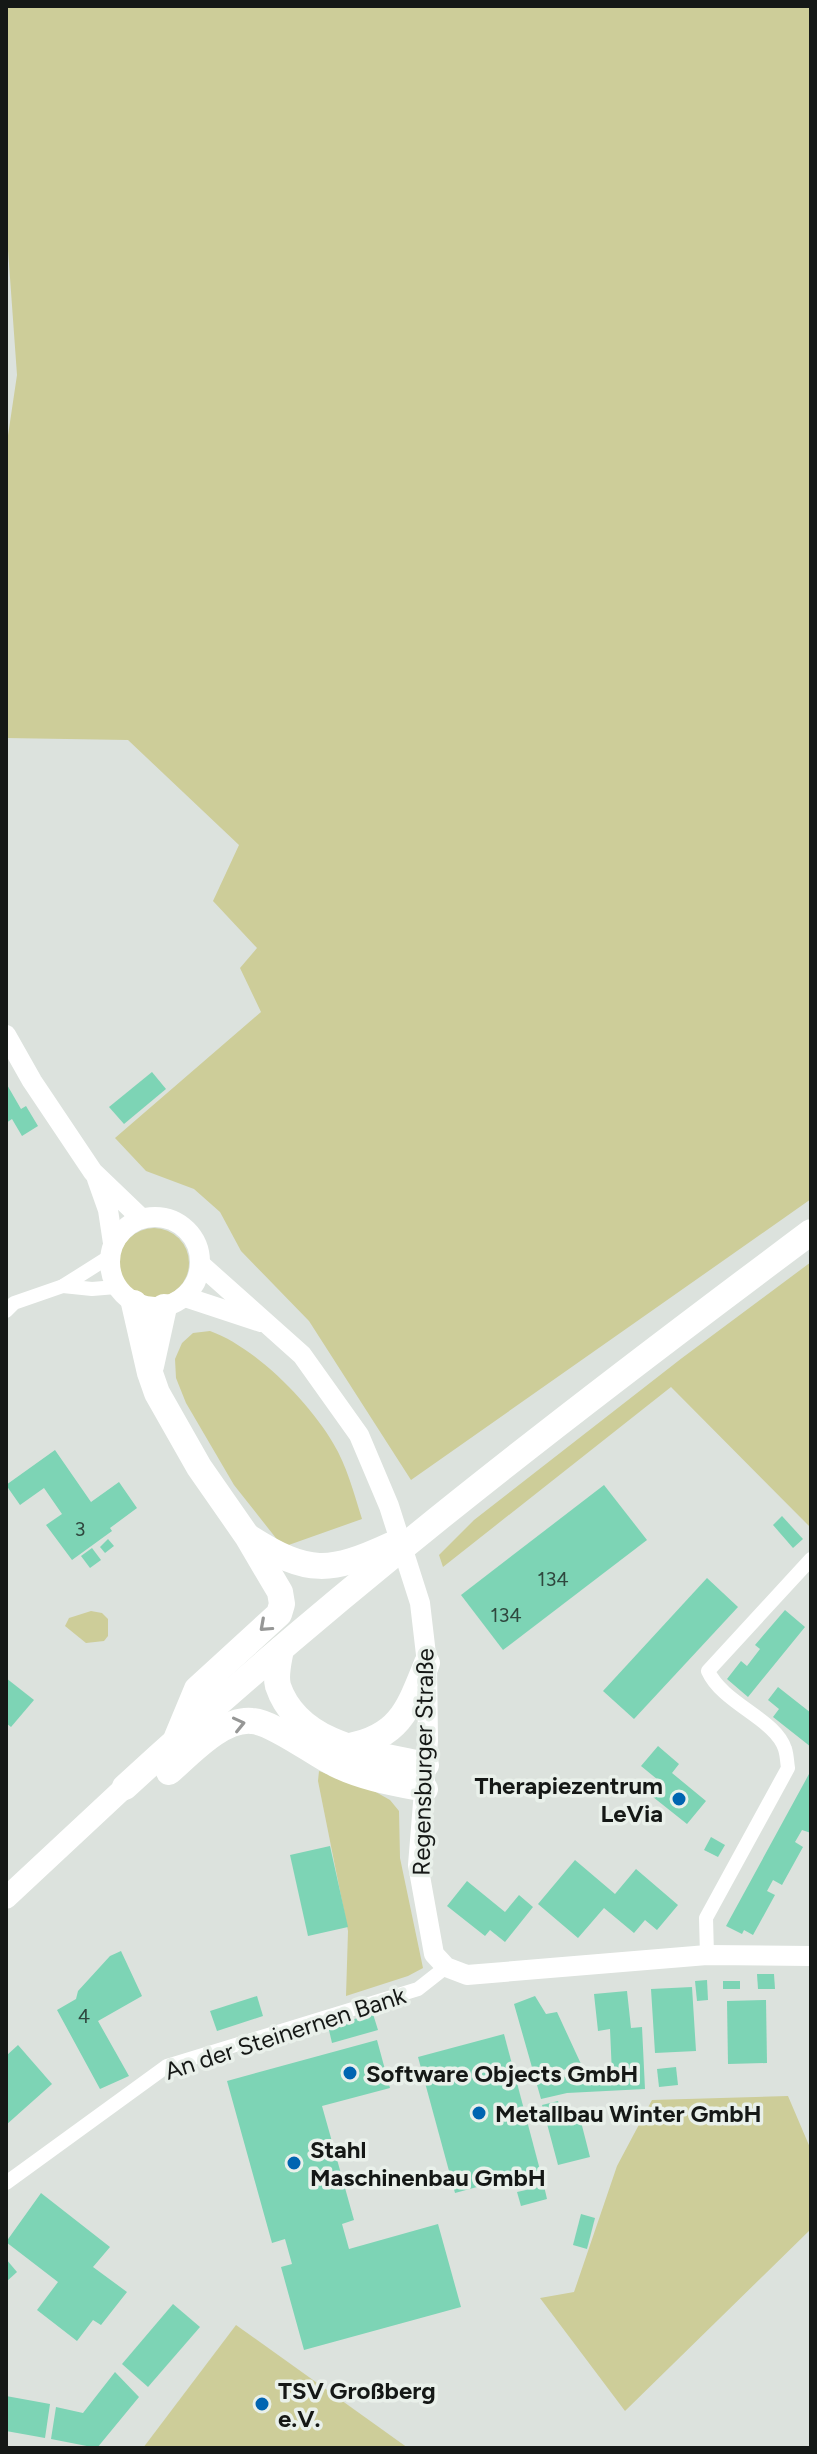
<svg xmlns="http://www.w3.org/2000/svg" width="817" height="2454" font-family="Figtree,sans-serif">
<style>
.green{fill:#cdcd99}
.building{fill:#7dd4b5}
.lines{fill:none;stroke-linecap:round;stroke-linejoin:round}
.street{stroke:#fff;stroke-width:14}
.secondary{stroke:#fff;stroke-width:20}
.primary{stroke:#fff;stroke-width:22}
.highway{stroke:#fff;stroke-width:26}
.oneway{stroke:#969796}
.poi-dot{fill:#0065b1;stroke:#e9f0ea;stroke-width:3}
.labels{text-anchor:middle;dominant-baseline:central;stroke-width:7;stroke-linejoin:round;paint-order:stroke}
.number-label{font-size:20px;fill:#2f473e}
.street-label{font-size:24px;fill:#151816;stroke:#e9f0ea}
.poi-label{font-size:24px;font-weight:bold;fill:#151816;stroke:#e9f0ea;text-anchor:start}
</style>
<rect width="100%" height="100%" fill="#dce2dd"/>
<g class="green">
<polygon points="6,6 811,6 811,1199 411,1480 309,1321 241,1251 220,1212 194,1189 146,1171 115,1138 261,1012 240,968 257,948 213,901 239,845 128,740 6,738 6,449 17,375 6,222"/>
<circle cx="154" cy="1263" r="35"/>
<polygon points="811,1262 811,1528 671,1387 443,1567 439,1555 474,1520 682,1358"/>
<path d="M210,1331C255,1347 309,1402 333,1443C347,1466 354,1494 362,1519L283,1547L234,1485L186,1403L176,1378L175,1359L182,1343L193,1333Z"/>
<polygon points="91,1611 102,1613 108,1619 108,1636 104,1641 86,1643 65,1626 69,1618"/>
<polygon points="319,1771 374,1791 390,1800 399,1811 400,1858 423,1968 408,1976 346,1996 348,1931 318,1781"/>
<polygon points="788,2096 811,2150 811,2229 625,2411 540,2298 574,2292 617,2166 652,2100"/>
<polygon points="236,2325 408,2448 143,2448"/>
</g>
<g class="building">
<polygon points="152,1072 166,1089 124,1124 109,1107"/>
<polygon points="6,1083 21,1109 26,1106 38,1126 22,1136 12,1119 6,1123"/>
<polygon points="55,1450 91,1502 119,1482 137,1508 110,1528 112,1531 72,1560 46,1525 62,1514 44,1488 20,1505 6,1485"/>
<polygon points="604,1485 647,1540 503,1650 461,1595"/>
<polygon points="782,1516 803,1539 793,1548 773,1525"/>
<polygon points="108,1539 114,1546 105,1553 100,1547"/>
<polygon points="92,1548 101,1560 90,1568 81,1556"/>
<polygon points="707,1578 738,1607 634,1719 603,1691"/>
<polygon points="785,1610 805,1627 748,1697 727,1679 741,1661 747,1666 760,1649 755,1645"/>
<polygon points="6,1678 34,1700 11,1727 6,1723"/>
<polygon points="778,1687 811,1713 811,1747 773,1717 779,1709 768,1700"/>
<polygon points="658,1746 679,1764 672,1773 706,1801 687,1824 653,1797 663,1784 641,1766"/>
<polygon points="809,1774 811,1776 811,1833 802,1830 795,1842 803,1847 782,1885 773,1880 767,1891 775,1895 753,1935 744,1930 742,1934 726,1926"/>
<polygon points="711,1837 725,1845 718,1857 704,1850"/>
<polygon points="330,1846 348,1927 308,1936 290,1855"/>
<polygon points="575,1860 615,1894 636,1869 678,1905 657,1930 645,1920 634,1933 604,1908 578,1938 538,1904"/>
<polygon points="467,1881 505,1912 519,1895 533,1907 505,1942 490,1930 485,1936 447,1906"/>
<polygon points="121,1951 142,1996 98,2021 129,2076 100,2089 57,2010 76,1999 78,1991 110,1956"/>
<polygon points="757,1974 774,1974 775,1989 758,1989"/>
<polygon points="707,1980 708,2000 697,2001 695,1981"/>
<rect x="723" y="1981" width="17" height="8"/>
<polygon points="692,1987 696,2051 655,2053 651,1989"/>
<polygon points="627,1991 631,2028 642,2027 645,2089 567,2093 541,2099 514,2004 535,1996 546,2014 557,2012 581,2064 560,2071 561,2077 612,2074 610,2029 598,2031 594,1994"/>
<polygon points="257,1996 263,2016 217,2031 210,2011"/>
<polygon points="766,2000 767,2063 728,2064 727,2001"/>
<polygon points="373,2014 378,2030 332,2043 328,2026"/>
<polygon points="504,2034 540,2170 455,2193 418,2057"/>
<polygon points="377,2040 390,2088 322,2106 354,2220 342,2224 349,2249 438,2224 461,2307 304,2350 281,2267 292,2264 285,2239 272,2243 227,2081"/>
<polygon points="18,2045 52,2084 6,2125 6,2056"/>
<polygon points="676,2067 678,2085 659,2087 657,2069"/>
<polygon points="558,2101 562,2114 578,2110 590,2157 558,2165 542,2105"/>
<polygon points="544,2186 547,2199 521,2206 517,2192"/>
<polygon points="41,2193 110,2247 93,2267 127,2292 101,2325 93,2320 77,2341 37,2310 58,2282 6,2242"/>
<polygon points="581,2214 595,2218 587,2249 573,2245"/>
<polygon points="6,2259 17,2272 6,2282"/>
<polygon points="173,2304 200,2327 148,2387 122,2364"/>
<polygon points="115,2372 139,2397 97,2448 51,2439 56,2407 83,2413"/>
<polygon points="6,2396 50,2404 45,2438 6,2431"/>
</g>
<g class="lines">
<g class="street">
<polyline points="63,1286 92,1289 116,1287"/>
<polyline points="6,1311 14,1303 63,1286 109,1257"/>
<path d="M707,1955L706,1918L788,1768C787,1762 787,1755 785,1749C776,1719 723,1704 708,1671L811,1559"/>
<polyline points="6,2183 167,2066 418,1989 446,1967"/>
</g>
<g class="secondary">
<polyline points="6,1035 32,1081 93,1172 141,1218"/>
<polyline points="97,1179 108,1210 113,1243"/>
<circle cx="155" cy="1262" r="45"/>
<polyline points="200,1264 302,1355 359,1435 389,1506 420,1603 427,1663 428,1741 418,1865 434,1954 446,1967 467,1975 707,1955 811,1956"/>
<polyline points="185,1297 261,1322"/>
</g>
<polyline class="primary" points="6,1898 125,1787"/>
<g class="highway">
<polyline points="134,1303 150,1373 157,1393 199,1467 247,1536 280,1592 282,1604 279,1614 197,1689 177,1737"/>
<polyline points="151,1366 164,1307"/>
<path d="M250,1538C308,1575 330,1573 391,1545"/>
<path d="M281,1649C279,1661 275,1674 278,1686C298,1746 375,1754 426,1765"/>
<path d="M350,1746C401,1736 409,1707 427,1663"/>
<path d="M169,1772C190,1754 222,1718 252,1721C273,1722 314,1754 335,1764C363,1778 394,1783 425,1789"/>
<path d="M125,1787C342,1587 575,1408 811,1232"/>
</g>
</g>
<defs><path id="oneway-chevron" d="M-2-3.5L2.5 0L-2 3.5" fill="none" stroke-width="1.6" stroke-linecap="round" stroke-linejoin="round" transform="scale(2)"/></defs>
<g class="oneway">
<use href="#oneway-chevron" transform="translate(265 1626) rotate(138)"/>
<use href="#oneway-chevron" transform="translate(239 1724) rotate(-13)"/>
</g>
<g class="poi-dot">
<circle cx="679" cy="1799" r="8"/>
<circle cx="350" cy="2073" r="8"/>
<circle cx="479" cy="2113" r="8"/>
<circle cx="294" cy="2163" r="8"/>
<circle cx="262" cy="2404" r="8"/>
</g>
<g class="labels">
<g class="number-label">
<text x="80" y="1529">3</text>
<text x="553" y="1579">134</text>
<text x="506" y="1615">134</text>
<text x="84" y="2016">4</text>
</g>
<g class="street-label">
<text transform="translate(423 1762) rotate(-89)">Regensburger Straße</text>
<text transform="translate(285 2033) rotate(-18)">An der Steinernen Bank</text>
</g>
<g class="poi-label">
<text x="663" y="1785" text-anchor="end">Therapiezentrum<tspan x="663" dy="28">LeVia</tspan></text>
<text x="366" y="2073">Software Objects GmbH</text>
<text x="495" y="2113">Metallbau Winter GmbH</text>
<text x="310" y="2149">Stahl<tspan x="310" dy="28">Maschinenbau GmbH</tspan></text>
<text x="278" y="2390">TSV Großberg<tspan x="278" dy="28">e.V.</tspan></text>
</g>
</g>
<rect width="817" height="2454" fill="none" stroke="#151816" stroke-width="16"/>
</svg>
